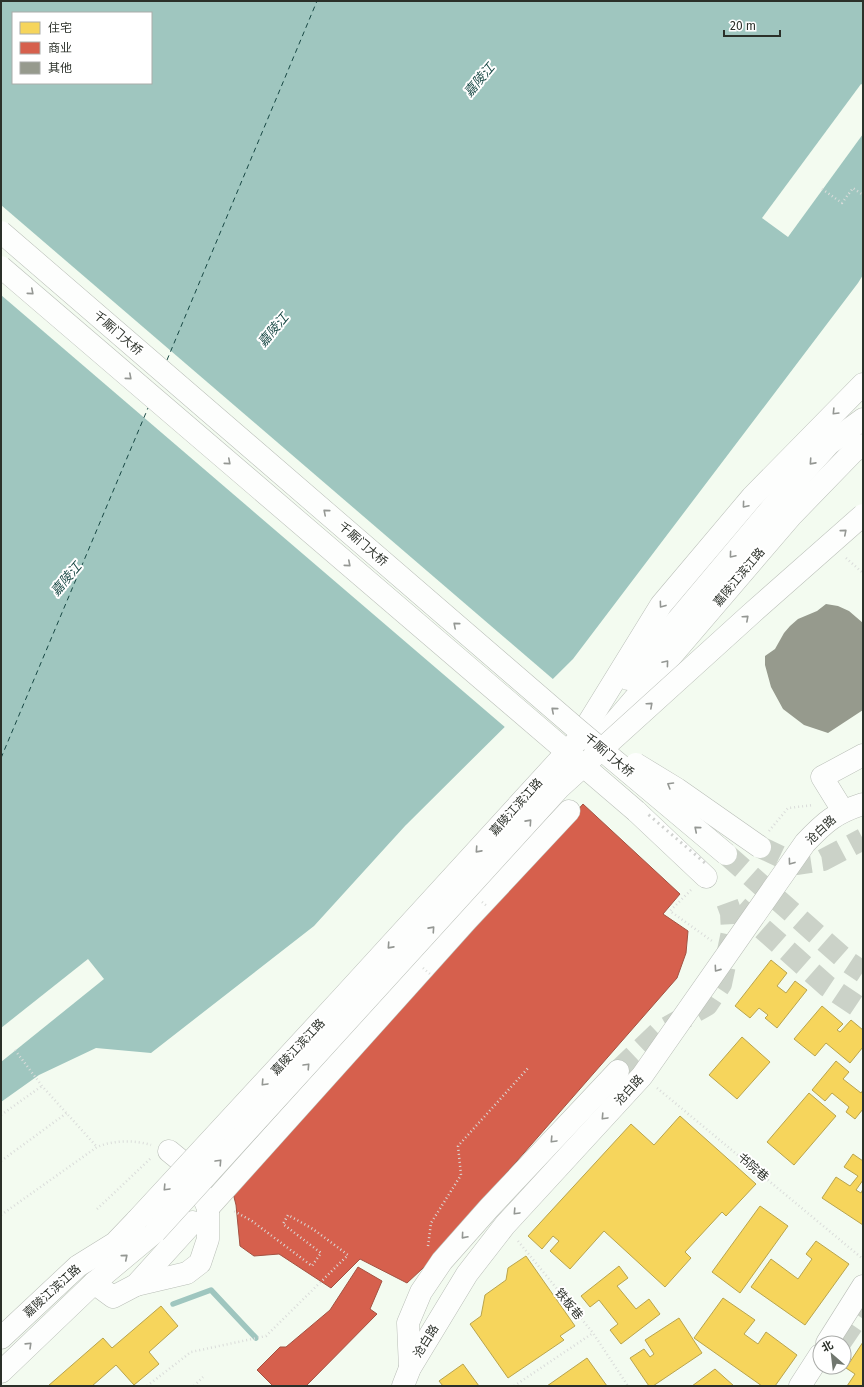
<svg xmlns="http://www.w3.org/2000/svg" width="864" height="1387" font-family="'Fira Sans','Noto Sans SC',sans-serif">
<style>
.water{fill:#9fc6bf;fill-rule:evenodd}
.pier{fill:#f3fbf0}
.homes{fill:#f6d55c;stroke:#b9a44d}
.shops{fill:#d6604d;stroke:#a35242}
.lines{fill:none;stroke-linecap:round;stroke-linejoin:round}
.stream{stroke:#9fc6bf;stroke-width:5.5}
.ferry{stroke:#184844;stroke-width:1;stroke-dasharray:5 4;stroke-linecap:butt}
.building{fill:#969a8d}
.major-tunnel{stroke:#cbd2c8;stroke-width:22;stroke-dasharray:22 11;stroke-linecap:butt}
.minor-casing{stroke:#b9beb7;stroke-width:23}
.major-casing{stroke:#b9beb7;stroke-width:23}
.path{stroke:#dadcda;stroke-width:2.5;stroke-dasharray:1 3;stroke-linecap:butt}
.minor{stroke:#fdfefd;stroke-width:22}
.major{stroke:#fdfefd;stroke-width:22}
.rail{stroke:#d0d2d0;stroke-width:3;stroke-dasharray:2 4;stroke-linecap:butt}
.major-bridge-casing{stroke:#b9beb7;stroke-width:23;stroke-linecap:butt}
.path-bridge{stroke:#dadcda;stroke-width:2.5;stroke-dasharray:1 3;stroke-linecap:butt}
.major-bridge{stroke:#fdfefd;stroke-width:22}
.oneway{stroke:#949793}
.labels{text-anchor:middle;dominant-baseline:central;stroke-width:4;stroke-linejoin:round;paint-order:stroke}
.street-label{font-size:12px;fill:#2b3029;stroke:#fff}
.water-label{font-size:13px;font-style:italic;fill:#184844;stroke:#fff}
</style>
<rect width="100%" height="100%" fill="#f3fbf0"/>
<path class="water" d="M1,1H863V275L858,283L573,659L405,826L314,926L151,1053L96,1048L39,1075L1,1102ZM13,13H151V83H13Z"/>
<g class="pier">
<polygon points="861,84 863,85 863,134 788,237 762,218"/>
<polygon points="1,205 554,680 506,728 1,295"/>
<polygon points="88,959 104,979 1,1062 1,1028"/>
</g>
<g class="homes">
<polygon points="771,960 787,973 777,986 786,993 795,981 807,990 777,1028 765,1018 768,1015 759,1008 750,1018 735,1006"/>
<polygon points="822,1006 843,1024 837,1030 840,1032 851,1020 863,1030 863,1047 850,1063 826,1043 815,1056 794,1039"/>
<polygon points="742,1037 770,1062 737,1099 709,1075"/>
<polygon points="836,1061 849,1072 843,1079 861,1093 863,1090 863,1109 855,1119 846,1112 849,1107 832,1093 825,1101 812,1090"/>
<polygon points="809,1093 836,1116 794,1165 767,1142"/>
<polygon points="680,1116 756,1184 726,1216 722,1212 685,1252 691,1258 665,1287 604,1231 570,1269 550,1251 559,1241 553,1236 542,1249 528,1236 631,1124 654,1145"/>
<polygon points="853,1154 863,1161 863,1180 856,1190 861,1193 863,1189 863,1225 822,1198 836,1177 850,1186 858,1176 844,1167"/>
<polygon points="760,1206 788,1226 740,1293 712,1272"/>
<polygon points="816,1241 849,1264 805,1325 751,1287 771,1259 798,1279 812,1259 806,1254"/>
<polygon points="526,1256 575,1326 560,1336 564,1340 508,1378 470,1324 481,1316 485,1295 506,1280 508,1268"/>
<polygon points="619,1266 628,1278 617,1286 636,1309 649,1299 660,1314 621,1344 610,1330 618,1324 599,1300 590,1307 581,1296"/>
<polygon points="723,1298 755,1320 744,1334 758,1344 766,1332 797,1355 775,1386 762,1386 694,1338"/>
<polygon points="161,1306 178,1326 149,1352 159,1364 134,1385 116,1365 92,1386 48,1386 103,1338 112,1348"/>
<polygon points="679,1318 702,1353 653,1386 649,1386 630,1358 644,1349 650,1357 654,1354 645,1340"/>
<polygon points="863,1342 863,1386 847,1386 855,1374 846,1368"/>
<polygon points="587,1358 607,1386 547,1386"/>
<polygon points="463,1364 479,1386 443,1386 439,1381"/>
<polygon points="715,1369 734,1386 692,1386"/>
</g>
<g class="shops">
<polygon points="583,804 680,894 663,914 688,931 686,953 677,978 482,1201 437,1255 407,1283 360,1259 331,1288 279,1254 254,1256 240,1246 236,1205 233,1193"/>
<polygon points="358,1267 382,1281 370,1309 377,1314 306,1386 273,1386 257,1370 280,1347 286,1347 330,1310"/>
</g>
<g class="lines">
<polyline class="stream" points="173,1304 211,1290 256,1338"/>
<g class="ferry">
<polyline points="167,360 317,1"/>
<polyline points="1,758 148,408"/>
</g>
</g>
<polygon class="building" points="826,604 838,606 849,611 863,623 863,710 828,733 804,725 783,709 771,687 765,665 765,656 775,649 784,633 790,626 798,619 817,611"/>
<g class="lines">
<g class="major-tunnel">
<polyline points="760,847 796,864 823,860 863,839"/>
<polyline points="726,854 848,962 863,972"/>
<polyline points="738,907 827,986 863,1010"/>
<polyline points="618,1071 659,1032 707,1005 721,984 732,932 731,913 724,894"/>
<polyline points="840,1343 863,1309"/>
</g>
<defs>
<g id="minor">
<polyline points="843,811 822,777 863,755"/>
<polyline points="208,1208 467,920 569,811"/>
<polyline points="94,1283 113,1297 136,1285 187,1273 200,1263 208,1239 208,1208 191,1169 169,1151"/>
<polyline points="136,1285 193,1222"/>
<polyline points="827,1343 863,1286"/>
<polyline points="800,1386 820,1355"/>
</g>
<g id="major">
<polyline points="628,679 775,504 829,444 863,419"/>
<polyline points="579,738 661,605 752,497 863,384"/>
<polyline points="595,745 791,516 853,452 863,445"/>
<polyline points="636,811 706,877"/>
<polyline points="1,1338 78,1266 115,1243 137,1220"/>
<polyline points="410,1368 408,1323 421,1292 442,1261 489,1208 618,1071"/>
<polyline points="1,1372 94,1283 155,1232"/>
<path d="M403,1386L410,1368L467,1274L505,1225L642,1076L805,843C825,822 835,813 863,804"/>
</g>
</defs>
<use href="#minor" class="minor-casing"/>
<use href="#major" class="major-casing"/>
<g class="path">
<polyline points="822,189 842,203 853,188 863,195"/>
<polyline points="846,558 863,573"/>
<polyline points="769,831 788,808 814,805"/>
<polyline points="691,890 670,911 712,941"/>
<polyline points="15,1050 42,1086 97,1147"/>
<polyline points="657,1088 863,1259"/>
<polyline points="1,1115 42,1086"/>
<polyline points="1,1161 68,1112"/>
<polyline points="97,1209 151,1158"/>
<path d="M1,1215L97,1147C114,1140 135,1140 151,1145"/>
<polyline points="518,1241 593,1333 628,1386"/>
<polyline points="428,1246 431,1223 461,1175 458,1146 529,1067"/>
<polyline points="147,1386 191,1352 266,1336 348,1255 313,1229 288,1215 283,1224 321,1253 312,1266 252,1221 232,1210"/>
<polyline points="194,1386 203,1377"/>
<polyline points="514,1386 593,1333"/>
</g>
<use href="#minor" class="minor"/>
<use href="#major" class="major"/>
<g class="rail">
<polyline points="1,244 713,853"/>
<polyline points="1,261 705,863"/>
</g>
<defs>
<g id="major-bridge">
<polyline points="1,232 577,729 726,854"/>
<polyline points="1,267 636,811"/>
<polyline points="636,764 677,789 760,847"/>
<polyline points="137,1220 343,997 576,742"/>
<polyline points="155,1232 559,788 752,613 863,515"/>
</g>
</defs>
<use href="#major-bridge" class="major-bridge-casing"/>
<g class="path-bridge">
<polyline points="482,902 488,907"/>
<polyline points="423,968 430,974"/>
</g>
<use href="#major-bridge" class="major-bridge"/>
</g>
<defs><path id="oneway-chevron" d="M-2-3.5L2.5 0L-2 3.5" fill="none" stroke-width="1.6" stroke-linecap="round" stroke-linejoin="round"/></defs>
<g class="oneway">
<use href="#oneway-chevron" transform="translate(31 292) rotate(41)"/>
<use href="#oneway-chevron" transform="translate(129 377) rotate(41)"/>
<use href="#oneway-chevron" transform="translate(835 412) rotate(134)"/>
<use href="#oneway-chevron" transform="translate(228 462) rotate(41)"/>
<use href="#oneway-chevron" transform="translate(812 462) rotate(132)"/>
<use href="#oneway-chevron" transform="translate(745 505) rotate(130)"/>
<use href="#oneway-chevron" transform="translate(326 512) rotate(-139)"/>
<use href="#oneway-chevron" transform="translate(844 532) rotate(-41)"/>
<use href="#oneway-chevron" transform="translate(732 555) rotate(130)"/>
<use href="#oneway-chevron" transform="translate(348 564) rotate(41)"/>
<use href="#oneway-chevron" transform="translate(662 605) rotate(126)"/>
<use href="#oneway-chevron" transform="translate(746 618) rotate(-42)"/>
<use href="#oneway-chevron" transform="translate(456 625) rotate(-139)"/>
<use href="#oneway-chevron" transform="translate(666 663) rotate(-50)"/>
<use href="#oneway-chevron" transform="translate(650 705) rotate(-42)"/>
<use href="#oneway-chevron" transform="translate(554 710) rotate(-139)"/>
<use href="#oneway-chevron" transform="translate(670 785) rotate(-149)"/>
<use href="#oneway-chevron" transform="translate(529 822) rotate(-48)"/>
<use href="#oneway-chevron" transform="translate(697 829) rotate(-140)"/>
<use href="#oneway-chevron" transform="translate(478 850) rotate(132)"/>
<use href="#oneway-chevron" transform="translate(791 862) rotate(126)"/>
<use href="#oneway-chevron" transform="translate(432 929) rotate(-48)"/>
<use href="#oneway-chevron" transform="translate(390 946) rotate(132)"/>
<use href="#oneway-chevron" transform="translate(717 969) rotate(125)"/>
<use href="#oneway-chevron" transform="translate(307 1066) rotate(-47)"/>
<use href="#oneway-chevron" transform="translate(264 1083) rotate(133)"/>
<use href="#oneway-chevron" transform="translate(604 1117) rotate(133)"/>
<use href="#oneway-chevron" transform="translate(553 1140) rotate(133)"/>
<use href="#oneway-chevron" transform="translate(219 1162) rotate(-47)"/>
<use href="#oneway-chevron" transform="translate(166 1188) rotate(133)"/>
<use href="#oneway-chevron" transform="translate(516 1212) rotate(133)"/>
<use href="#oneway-chevron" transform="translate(464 1236) rotate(131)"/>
<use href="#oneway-chevron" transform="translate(125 1257) rotate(-40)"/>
<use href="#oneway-chevron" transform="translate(29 1345) rotate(-44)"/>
</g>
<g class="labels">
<g class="street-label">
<text transform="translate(118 333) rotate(41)">千厮门大桥</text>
<text transform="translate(363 544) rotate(41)">千厮门大桥</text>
<text transform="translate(739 577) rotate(-50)">嘉陵江滨江路</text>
<text transform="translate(609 755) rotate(40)">千厮门大桥</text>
<text transform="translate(516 807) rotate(-48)">嘉陵江滨江路</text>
<text transform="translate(821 830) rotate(-43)">沧白路</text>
<text transform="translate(298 1047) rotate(-47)">嘉陵江滨江路</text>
<text transform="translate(629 1090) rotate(-48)">沧白路</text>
<text transform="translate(753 1167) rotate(40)">书院巷</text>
<text transform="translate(52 1291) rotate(-42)">嘉陵江滨江路</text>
<text transform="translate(569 1304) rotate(51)">铁板巷</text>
<text transform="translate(426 1341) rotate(-58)">沧白路</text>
</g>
<g class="water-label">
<text transform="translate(479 80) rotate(-50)">嘉陵江</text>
<text transform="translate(273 330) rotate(-50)">嘉陵江</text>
<text transform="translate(66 579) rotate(-50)">嘉陵江</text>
</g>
</g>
<rect width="864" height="1387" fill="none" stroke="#2b3029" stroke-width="4"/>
<rect x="12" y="12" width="140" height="72" fill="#ffffff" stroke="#aaaca9"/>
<rect x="20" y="22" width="20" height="12" fill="#f6d55c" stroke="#aaaca9"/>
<text x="48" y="32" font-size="12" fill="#2b3029">住宅</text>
<rect x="20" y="42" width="20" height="12" fill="#d6604d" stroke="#aaaca9"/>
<text x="48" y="52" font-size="12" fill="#2b3029">商业</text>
<rect x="20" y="62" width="20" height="12" fill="#969a8d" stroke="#aaaca9"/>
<text x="48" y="72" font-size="12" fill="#2b3029">其他</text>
<g transform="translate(832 1355) rotate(332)"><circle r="19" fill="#ffffff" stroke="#aaaca9"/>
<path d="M0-3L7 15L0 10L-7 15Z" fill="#71776f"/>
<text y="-6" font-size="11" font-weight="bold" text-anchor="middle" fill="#2b3029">北</text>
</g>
<path d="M724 30v6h56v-6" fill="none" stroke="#2b3029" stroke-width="2"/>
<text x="730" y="30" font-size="12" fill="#2b3029" stroke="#ffffff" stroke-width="3" paint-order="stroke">20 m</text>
</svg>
